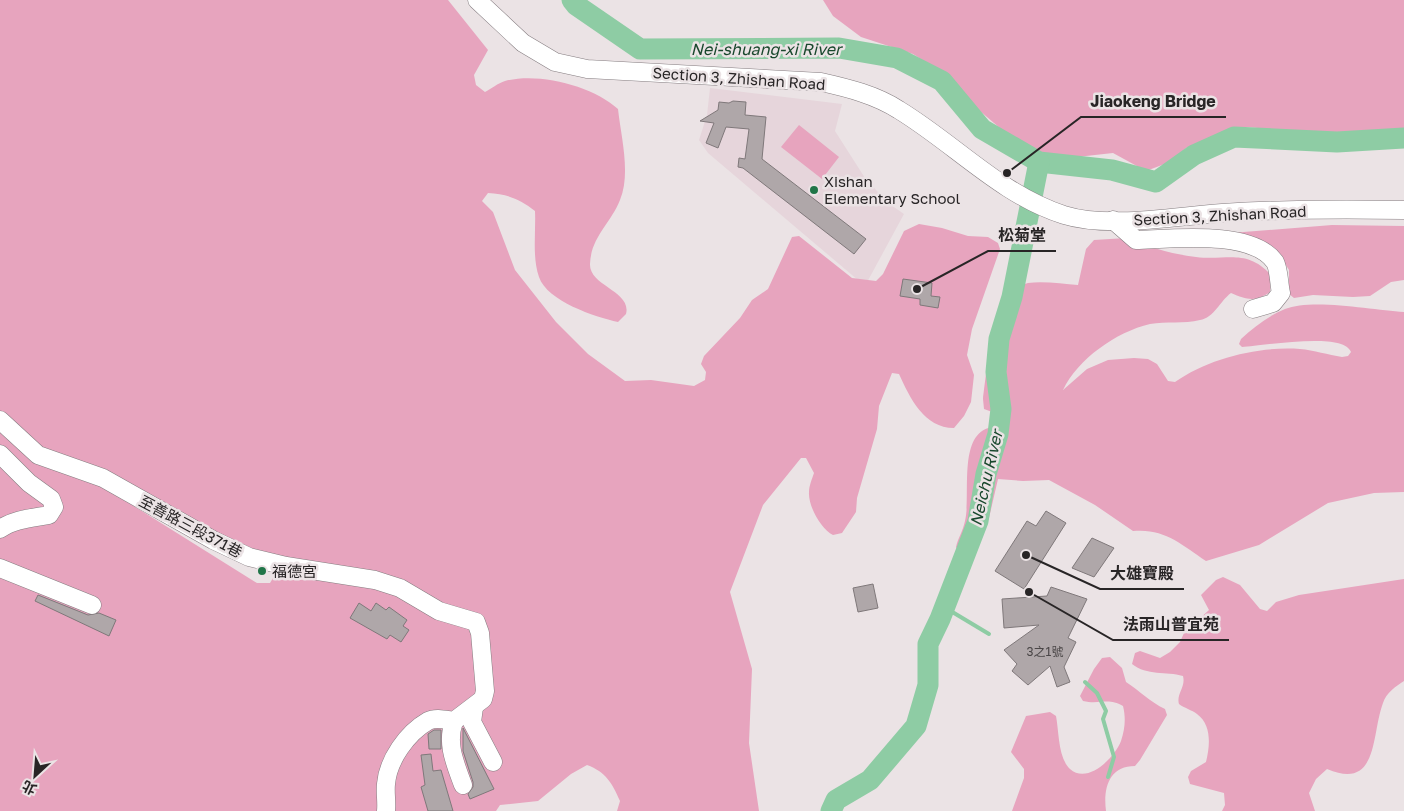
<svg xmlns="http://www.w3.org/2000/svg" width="1404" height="811" font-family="'Golos Text','Noto Sans TC',sans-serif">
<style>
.built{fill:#e6d5db}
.green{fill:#e7a4be}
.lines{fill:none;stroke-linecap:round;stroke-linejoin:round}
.stream{stroke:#8ecca4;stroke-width:4}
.river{stroke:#8ecca4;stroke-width:21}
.building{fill:#afa7a9;stroke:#7f787a}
.minor-casing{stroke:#857d80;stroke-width:19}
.minor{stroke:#fff;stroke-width:18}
.poi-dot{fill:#207548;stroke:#ebe3e5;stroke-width:2}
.labels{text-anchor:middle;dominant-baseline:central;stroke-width:5;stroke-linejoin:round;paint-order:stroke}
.number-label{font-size:12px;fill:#4a4647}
.street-label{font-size:15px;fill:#282526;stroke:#ebe3e5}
.poi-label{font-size:15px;fill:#282526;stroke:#ebe3e5;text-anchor:start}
.water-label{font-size:16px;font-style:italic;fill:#19482d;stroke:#ebe3e5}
.leader{fill:none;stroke:#282526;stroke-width:2}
.callout-dot{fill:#282526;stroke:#ebe3e5;stroke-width:2}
.callout-label{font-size:16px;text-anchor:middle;font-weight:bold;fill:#282526;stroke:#ebe3e5;stroke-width:5;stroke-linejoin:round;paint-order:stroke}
</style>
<rect width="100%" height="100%" fill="#ebe3e5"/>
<polygon class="built" points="710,88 842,104 835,131 865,178 888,203 904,214 865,286 708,153 699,140 707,115"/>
<g class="green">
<path d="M0,0H448L488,50L474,75L476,85L485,92C491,89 498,83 505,81C539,72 593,86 618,109C621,137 631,173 620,200C611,223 591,237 590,264C589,286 632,291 626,314L618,322C595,317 547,301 539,277C532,257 536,232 535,211C520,199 507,194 488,193L482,201L493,212L515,270L556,322L588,354L625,381L651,380L694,386L705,380L706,372L701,364L704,356L740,318L752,300L768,289L792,237L799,236L852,278L876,281L883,274L904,231L919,224L942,228L968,236L988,237L998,243L1000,249L972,329L967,355L974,375L971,402L964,416L954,428C924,428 910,398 899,374L892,373L879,406L877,429L857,498L856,512L842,533L833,535C821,529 808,506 809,492C809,486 812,479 814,473L806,458H801L763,505L730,592L752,669L749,743L759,811H617L620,801C612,783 606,772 587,765L571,774L538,801L500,805L496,811H0V428L97,483L257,583H270L276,573L270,557L181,518L37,448L0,412Z"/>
<polygon points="823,0 1404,0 1404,132 1340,135 1247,127 1216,136 1186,148 1170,162 1146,171 1113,153 1077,157 1045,155 1008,135 980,111 949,77 913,54 861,37 833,16"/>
<polygon points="799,125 839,157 822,179 781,147"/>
<polygon points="1332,225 1404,226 1404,280 1391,282 1370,296 1353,297 1313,295 1294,298 1289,294 1289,270 1284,262 1218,234"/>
<path d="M1126,238C1149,247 1171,254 1196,257C1227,261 1246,248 1271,275L1270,292C1256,302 1247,300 1231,293C1220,301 1214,318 1200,320C1184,324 1166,321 1150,324C1116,332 1078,359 1063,390L1087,369L1108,360L1134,358L1148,359L1157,364L1168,381L1175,382C1209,358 1259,346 1300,349C1314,350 1328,355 1342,357L1348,356L1351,352C1344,331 1262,346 1242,347L1239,344L1241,339C1254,327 1268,316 1285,309C1312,298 1373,310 1404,312V492L1374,493L1328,503L1259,545L1206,561C1181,544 1164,528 1133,531L1095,505L1049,480L1023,481L998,479L989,518L967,559L961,555L956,547C958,538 963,531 965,521C972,493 954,421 1003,427L1009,418L984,409L983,399C987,370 993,290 1028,283C1044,281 1063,284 1078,285L1086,249L1094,240Z"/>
<path d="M1223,577L1240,585L1260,609L1267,611L1276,602L1299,595L1404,579V681C1396,686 1386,693 1383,703C1371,735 1379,791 1327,769L1316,779L1309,793L1315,811H1222L1225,805L1224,793L1190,784L1188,777L1191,771L1206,762C1210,746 1212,725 1197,714C1192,710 1184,708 1179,704C1176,694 1186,687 1183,676C1166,671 1147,676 1132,664L1135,653L1140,651L1160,658L1170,652L1180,642L1184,633L1209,610L1201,595L1216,580Z"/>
<path d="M1110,657L1122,668L1126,682C1140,691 1150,702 1165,709L1167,715L1140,760L1135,766C1109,766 1103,788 1106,811H1012L1024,778V769L1011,752L1026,716L1050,712L1056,716C1059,731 1058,758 1070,769C1088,785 1115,757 1121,741C1125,729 1126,718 1123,706C1108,697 1100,705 1083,701L1080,696L1094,669L1102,658Z"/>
</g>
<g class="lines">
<g class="stream">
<polyline points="944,607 989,634"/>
<polyline points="1085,682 1097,693 1106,711 1103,719 1114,757 1108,777"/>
</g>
<g class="river">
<polyline points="572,0 576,5 640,49 839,48 897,58 942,81 982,129 1039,162 1112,170 1156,182 1194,155 1234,137 1337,142 1404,138"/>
<polyline points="831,811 836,800 870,780 916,726 928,685 928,644 940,619 978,521 986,474 998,434 1001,409 996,372 999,339 1012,297 1039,162"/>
</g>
</g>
<g class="building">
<polygon points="733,101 746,102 745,115 766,117 762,159 866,239 854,254 743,168 738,167 739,158 745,159 749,129 726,127 718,148 706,143 714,123 700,121 718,110 719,102 729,103"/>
<polygon points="903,279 932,283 931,296 940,297 938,308 920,305 920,299 900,296"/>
<polygon points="1046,511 1066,523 1024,589 995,571 1027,521 1036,526"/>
<polygon points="1092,538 1114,548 1094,577 1072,568"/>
<polygon points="873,584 878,608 858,612 853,588"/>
<polygon points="1051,587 1087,599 1068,638 1076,642 1064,667 1070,682 1057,687 1050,666 1028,685 1012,671 1017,664 1004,650 1039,625 1004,628 1002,599 1047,596"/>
<polygon points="38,595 88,615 99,613 116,620 109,636 35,601"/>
<polygon points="359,603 371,611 376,603 386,610 389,607 407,620 403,626 409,630 401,642 390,635 387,639 350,618"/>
<polygon points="463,728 494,789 470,799 468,794 473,787 473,782 463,751"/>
<polygon points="434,730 441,730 441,749 429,749 428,734"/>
<polygon points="431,754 433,771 441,770 453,811 428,811 421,787 425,785 421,755"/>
</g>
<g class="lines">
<defs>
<g id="minor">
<path d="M477,0L523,43L555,62L587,69L821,82C848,88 876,95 899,110C955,144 1001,195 1064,215C1109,229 1176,216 1222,213C1282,209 1344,209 1404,210"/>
<path d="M1113,220L1136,240C1171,239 1252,229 1275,262C1279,269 1279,285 1281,293L1273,303L1253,309"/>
<path d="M0,420L38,455L103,478L213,540L249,557L286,566L375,580L400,588L439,611L476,622L480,633L485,691L483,699L454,721C446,720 436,717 428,721C407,733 388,760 386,784C385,793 387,802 386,811"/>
<path d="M0,454L29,483L51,499L54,507L49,515C33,518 14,519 0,529"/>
<polyline points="0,568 92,605"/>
<polyline points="474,707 472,722 493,762"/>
<path d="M454,721C446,744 455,763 463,785"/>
</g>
</defs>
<use href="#minor" class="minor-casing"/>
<use href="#minor" class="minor"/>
</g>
<g class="poi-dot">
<circle cx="814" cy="190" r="5"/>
<circle cx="262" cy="571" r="5"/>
</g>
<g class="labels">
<g class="number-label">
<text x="1045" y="651">3之1號</text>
</g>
<g class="street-label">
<text transform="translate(739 78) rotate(4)">Section 3, Zhishan Road</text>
<text transform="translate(1220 215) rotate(-3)">Section 3, Zhishan Road</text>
<text transform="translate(191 526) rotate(28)">至善路三段371巷</text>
</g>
<g class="poi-label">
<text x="824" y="181">Xishan<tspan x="824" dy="17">Elementary School</tspan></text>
<text x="272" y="571">福德宮</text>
</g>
<g class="water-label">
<text x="766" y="49">Nei-shuang-xi River</text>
<text transform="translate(986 478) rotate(-77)">Neichu River</text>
</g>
</g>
<path class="leader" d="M1007 173L1081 117H1226M917 289L988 251H1056M1026 555L1100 589H1184M1029 592L1113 640H1229"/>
<g class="callout-dot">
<circle cx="1007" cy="173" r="5"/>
<circle cx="917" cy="289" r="5"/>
<circle cx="1026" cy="555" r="5"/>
<circle cx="1029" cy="592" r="5"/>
</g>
<g class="callout-label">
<text x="1153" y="107">Jiaokeng Bridge</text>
<text x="1022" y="241">松菊堂</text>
<text x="1142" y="579">大雄寶殿</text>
<text x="1171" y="630">法雨山普宜苑</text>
</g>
<g transform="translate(35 776) rotate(206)" stroke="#ebe3e5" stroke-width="4" paint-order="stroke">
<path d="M0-4L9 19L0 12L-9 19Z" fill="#282526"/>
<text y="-8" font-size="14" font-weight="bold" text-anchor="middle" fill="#282526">北</text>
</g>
</svg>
